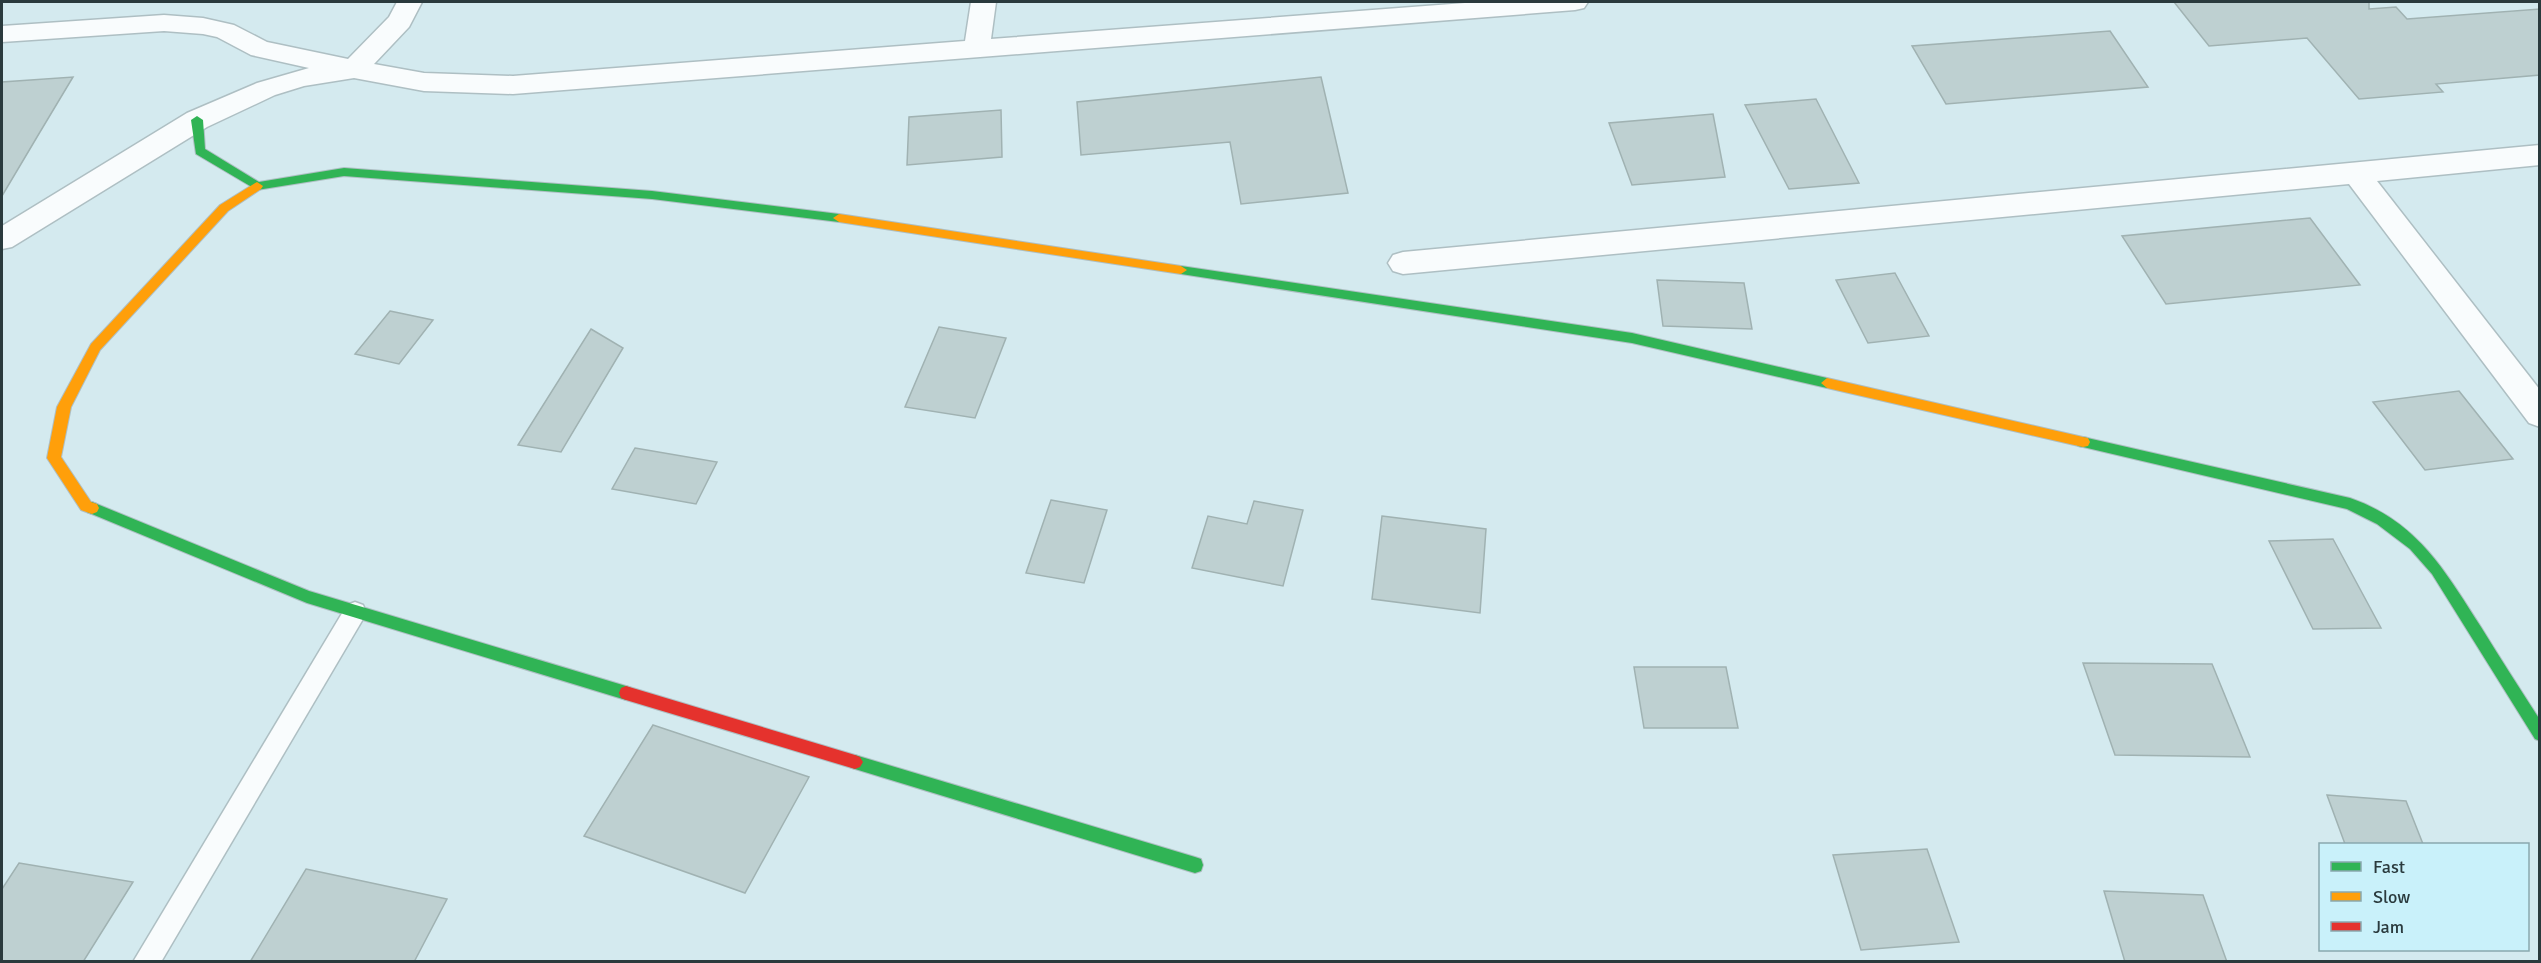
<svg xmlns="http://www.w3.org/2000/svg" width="2541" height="963" font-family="Signika,sans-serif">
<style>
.building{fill:#bed0d1;stroke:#a0b2b2;stroke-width:1.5}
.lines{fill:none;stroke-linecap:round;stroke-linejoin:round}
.lane-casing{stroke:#aebfc3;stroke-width:3}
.street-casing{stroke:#aebfc3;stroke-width:3}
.fast-casing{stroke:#aebfc3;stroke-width:2}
.slow-casing{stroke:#aebfc3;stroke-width:2}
.jam-casing{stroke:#aebfc3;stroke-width:2}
.lane{fill:#f9fcfd;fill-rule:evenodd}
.street{fill:#f9fcfd;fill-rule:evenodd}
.fast{fill:#30b455;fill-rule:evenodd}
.slow{fill:#ff9f0a;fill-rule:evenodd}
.jam{fill:#e5322d;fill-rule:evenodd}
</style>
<rect width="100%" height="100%" fill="#d4eaef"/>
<g class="building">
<polygon points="2174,2 2369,2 2369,9 2396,7 2407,19 2540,9 2540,75 2436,84 2443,92 2359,99 2307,38 2209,46"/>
<polygon points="2110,31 2148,87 1946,104 1912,46"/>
<polygon points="73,77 40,132 2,196 2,82"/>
<polygon points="1321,77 1348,193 1241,204 1230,142 1081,155 1077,102"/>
<polygon points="1816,99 1859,183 1789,189 1745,105"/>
<polygon points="1001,110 1002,157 907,165 909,117"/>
<polygon points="1713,114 1725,177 1632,185 1609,123"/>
<polygon points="2310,218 2360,285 2166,304 2122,236"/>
<polygon points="1895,273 1929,336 1868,343 1836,280"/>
<polygon points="1657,280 1744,283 1752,329 1663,326"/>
<polygon points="390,311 433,320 399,364 355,354"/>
<polygon points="939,327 1006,338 975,418 905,407"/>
<polygon points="591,329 623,348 561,452 518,445"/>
<polygon points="2459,391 2513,459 2425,470 2373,402"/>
<polygon points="635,448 717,462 696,504 612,489"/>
<polygon points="1051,500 1107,510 1084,583 1026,573"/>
<polygon points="1254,501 1303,510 1283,586 1192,568 1208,516 1247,524"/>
<polygon points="1382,516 1486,529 1480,613 1372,599"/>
<polygon points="2333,539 2381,628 2313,629 2269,541"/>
<polygon points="2083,663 2212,664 2250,757 2115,755"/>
<polygon points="1634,667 1726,667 1738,728 1644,728"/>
<polygon points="653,725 809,777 745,893 584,836"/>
<polygon points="2327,795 2406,801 2423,844 2345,844"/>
<polygon points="1927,849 1959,942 1861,950 1833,855"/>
<polygon points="19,863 133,882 83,962 2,962 2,889"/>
<polygon points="306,869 447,899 414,962 250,962"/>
<polygon points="2104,891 2203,895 2227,962 2125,962"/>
</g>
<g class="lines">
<defs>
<polygon id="lane" points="355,602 363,605 366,612 363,619 161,962 133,962 347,605"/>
<g id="street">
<polygon points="397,2 422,2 409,27 374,64 424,73 513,76 965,41 971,2 996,2 991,39 1478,2 1588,2 1584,8 1575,10 513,94 424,91 354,78 304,86 275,95 207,127 12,247 2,249 2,226 187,113 257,83 309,68 251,55 217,37 203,34 164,31 2,42 2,26 164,15 203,18 234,25 267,42 348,59 389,17"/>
<polygon points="2540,145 2540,165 2377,181 2540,390 2540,427 2529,423 2349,184 1403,274 1393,271 1388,263 1393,255 1403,252"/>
</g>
<g id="fast">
<polygon points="197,116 203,120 205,149 259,182 344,168 652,191 839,214 845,218 839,222 652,199 344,176 257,190 196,154 191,120"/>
<polygon points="1181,266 1632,333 1827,378 1833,383 1827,388 1632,343 1181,274 1175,270"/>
<path d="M2083,437L2350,498C2417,521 2445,571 2481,627C2500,658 2520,689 2540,720V741L2535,739L2432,574L2410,549L2377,524L2347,509L2083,447L2078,446L2076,442L2078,438Z"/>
<polygon points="92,502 309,591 626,686 631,688 633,693 631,698 626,700 307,603 87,512 85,508 87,504"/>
<polygon points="855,755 1195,857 1201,859 1203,865 1201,871 1195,873 855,769 850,767 847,762 850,757"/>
</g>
<g id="slow">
<polygon points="257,182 263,186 261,189 228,211 100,350 71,407 61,457 91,502 97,504 99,508 97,512 92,514 81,510 47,458 57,407 91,344 220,205"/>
<polygon points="839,214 1181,266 1187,270 1181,274 839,222 833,218"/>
<polygon points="1827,378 2083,437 2088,438 2090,442 2088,446 2083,447 1827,388 1821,383"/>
</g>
<polygon id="jam" points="626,686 855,755 860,757 863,762 860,767 855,769 626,700 621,698 619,693 621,688"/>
</defs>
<use href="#lane" class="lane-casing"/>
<use href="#street" class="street-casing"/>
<use href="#fast" class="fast-casing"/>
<use href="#slow" class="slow-casing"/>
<use href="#jam" class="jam-casing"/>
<use href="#lane" class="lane"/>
<use href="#street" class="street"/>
<use href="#fast" class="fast"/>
<use href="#slow" class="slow"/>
<use href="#jam" class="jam"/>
</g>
<rect width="2541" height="963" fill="none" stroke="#2a3a3d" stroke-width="6"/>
<rect x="2319" y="843" width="210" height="108" fill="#c9f1fa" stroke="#89a8ae" stroke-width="1.5"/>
<rect x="2331" y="862" width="30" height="9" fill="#30b455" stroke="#89a8ae" stroke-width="1.5"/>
<text x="2373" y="873" font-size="18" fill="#2a3a3d">Fast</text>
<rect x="2331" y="892" width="30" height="9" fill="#ff9f0a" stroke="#89a8ae" stroke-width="1.5"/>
<text x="2373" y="903" font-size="18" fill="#2a3a3d">Slow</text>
<rect x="2331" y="922" width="30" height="9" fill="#e5322d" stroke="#89a8ae" stroke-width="1.5"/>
<text x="2373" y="933" font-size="18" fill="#2a3a3d">Jam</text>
</svg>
